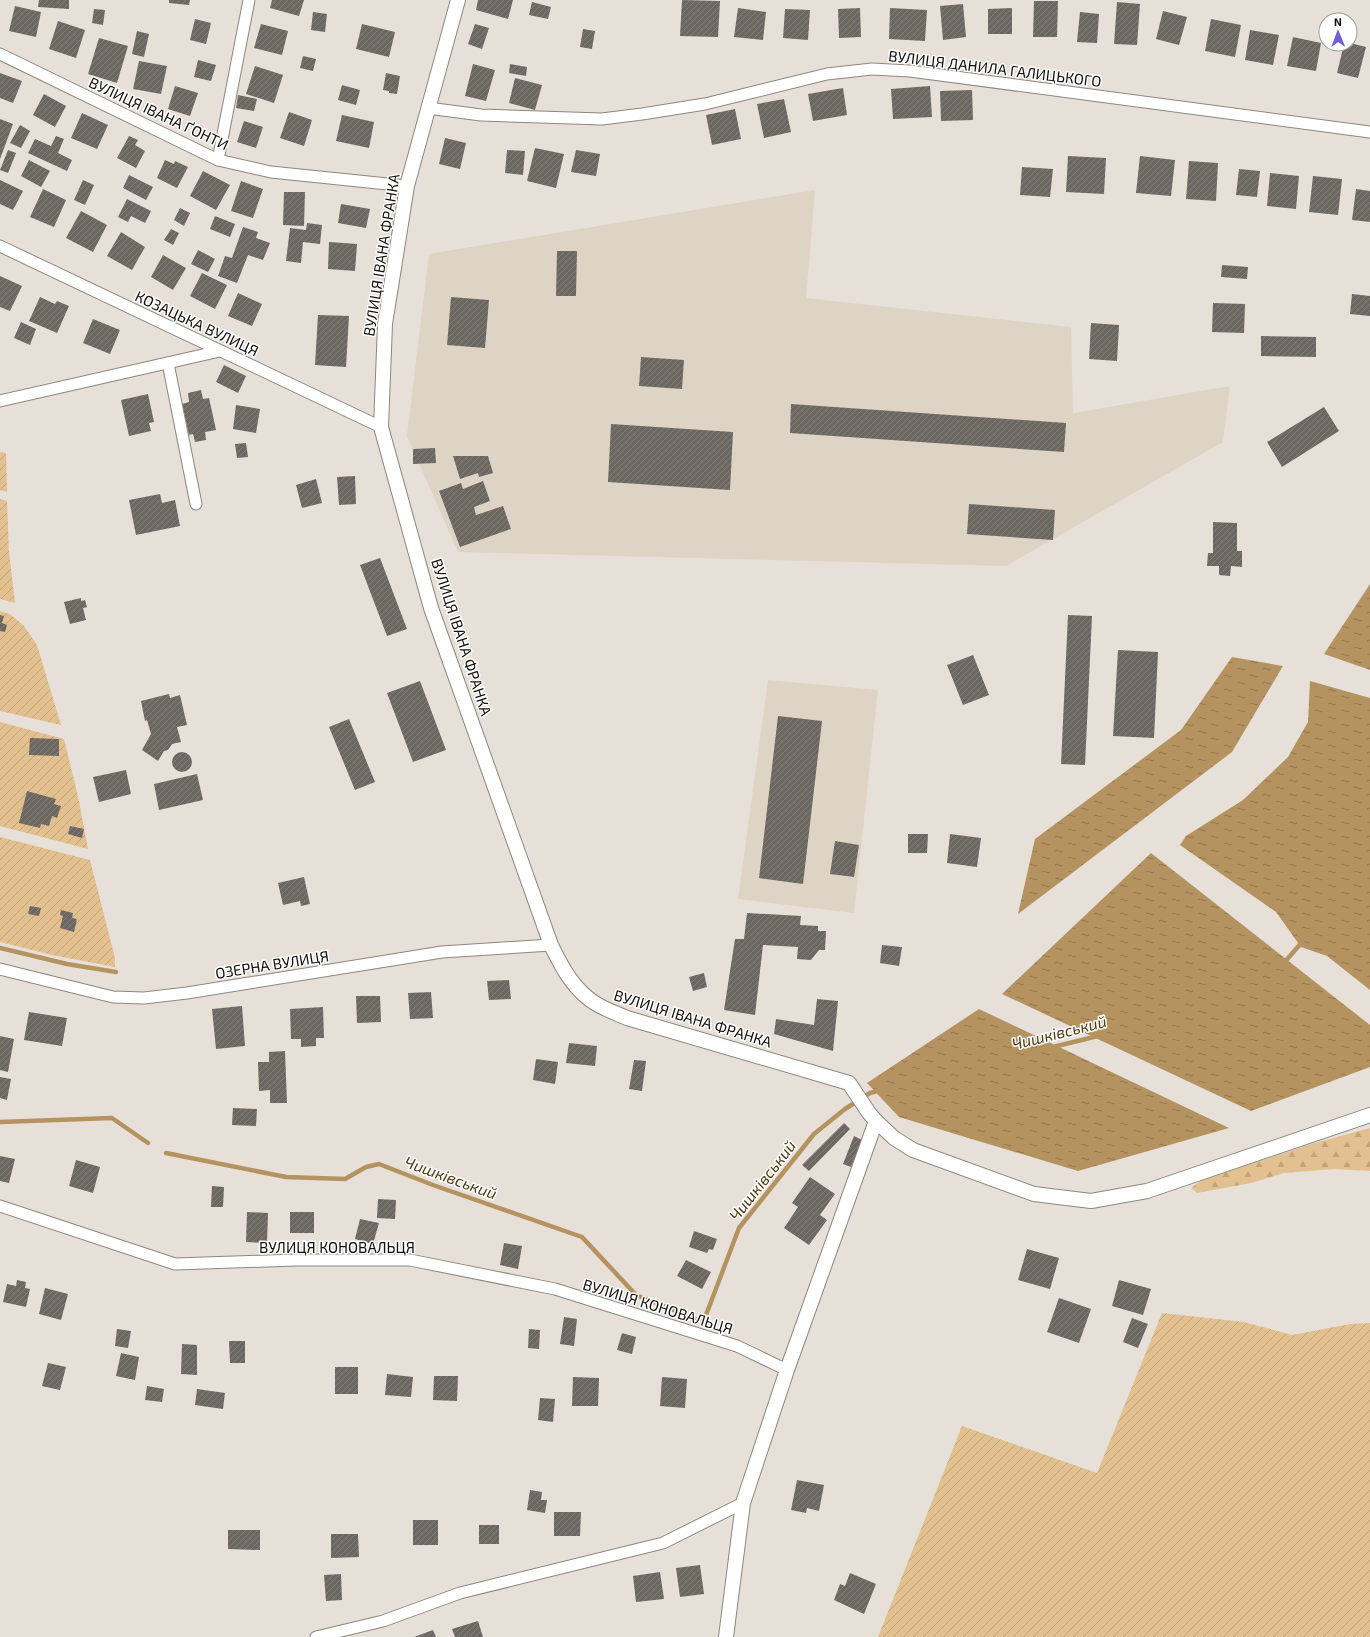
<svg xmlns="http://www.w3.org/2000/svg" width="1370" height="1637" font-family="'Exo 2',sans-serif">
<style>
.built{fill:#ded4c6}
.forest{fill:url(#forest-firs)}
.garden{fill:url(#garden-furrows)}
.water{fill:url(#water-ripples)}
.lines{fill:none;stroke-linecap:round;stroke-linejoin:round}
.stream{stroke:#b59361;stroke-width:4.5}
.building{fill:url(#building-hatch)}
.minor-casing{stroke:#8d8780;stroke-width:13}
.tertiary-casing{stroke:#8d8780;stroke-width:16}
.minor{stroke:#fff;stroke-width:11}
.tertiary{stroke:#fff;stroke-width:14}
.labels{text-anchor:middle;dominant-baseline:central;stroke-width:3;stroke-linejoin:round;paint-order:stroke}
.street-label{font-size:15px;fill:#0f0e0b;stroke:#fff}
.water-label{font-size:16px;font-style:italic;fill:#533a12;stroke:#fff}
</style>
<defs>
<pattern id="forest-firs" width="22" height="20" patternUnits="userSpaceOnUse"><rect width="22" height="20" fill="#e3c08f"/><path d="M5 1l3.5 6h-7zM16 11l3.5 6h-7z" fill="#c2a47a"/></pattern>
<pattern id="garden-furrows" width="10" height="10" patternUnits="userSpaceOnUse"><rect width="10" height="10" fill="#e3c08f"/><path d="M-1 1l2-2M0 10L10 0M9 11l2-2" fill="none" stroke="#c2a47a"/></pattern>
<pattern id="water-ripples" width="26" height="14" patternUnits="userSpaceOnUse"><rect width="26" height="14" fill="#b59361"/><path d="M2 4q2-2 4 0t4 0M15 11q2-2 4 0t4 0" fill="none" stroke="#92764e"/></pattern>
<pattern id="building-hatch" width="6" height="6" patternUnits="userSpaceOnUse"><rect width="6" height="6" fill="#6c6760"/><path d="M-1 1l2-2M0 6l6-6M5 7l2-2" fill="none" stroke="#827f7a"/></pattern>
</defs>
<rect width="100%" height="100%" fill="#e6e0d8"/>
<g class="built">
<polygon points="815,190 806,298 1071,327 1073,413 1230,386 1223,442 1006,566 458,552 407,436 429,254"/>
<polygon points="768,680 878,690 854,913 738,899"/>
</g>
<polygon class="forest" points="1370,1128 1370,1171 1335,1169 1284,1173 1251,1183 1197,1193 1191,1188 1202,1180 1315,1143"/>
<g class="garden">
<polygon points="0,452 6,453 7,492 0,490"/>
<polygon points="0,499 7,501 9,552 15,603 0,599"/>
<polygon points="0,611 10,614 24,626 37,645 61,725 0,711"/>
<polygon points="0,722 64,739 78,796 88,849 0,826"/>
<polygon points="0,837 90,860 115,958 115,967 52,955 0,942"/>
<polygon points="1162,1313 1244,1322 1292,1335 1350,1324 1370,1323 1370,1637 878,1637 962,1426 1097,1473"/>
</g>
<g class="water">
<polygon points="1370,584 1370,670 1324,654"/>
<polygon points="1232,657 1283,666 1232,752 1018,914 1035,839 1181,730"/>
<polygon points="1310,681 1370,698 1370,990 1327,956 1301,947 1276,912 1180,845 1186,836 1243,800 1288,757 1308,722"/>
<polygon points="1151,853 1370,1025 1370,1067 1251,1111 1002,994"/>
<polygon points="979,1009 1229,1128 1078,1171 899,1117 867,1083"/>
</g>
<g class="lines">
<g class="stream">
<polyline points="0,948 67,964 116,972"/>
<polyline points="1283,964 1303,941"/>
<polyline points="1053,1047 1098,1036"/>
<polyline points="0,1122 112,1118 148,1143"/>
<polyline points="166,1153 286,1177 345,1179 366,1167 379,1164 433,1185 582,1237 636,1295 698,1320 706,1315 739,1228 814,1134 845,1109 870,1093 881,1090"/>
</g>
</g>
<g class="building">
<polygon points="39,0 69,0 69,9 38,7"/>
<polygon points="169,0 190,0 189,5 169,3"/>
<polygon points="272,0 304,0 299,16 270,8"/>
<polygon points="478,0 513,0 508,19 476,10"/>
<polygon points="682,0 720,1 718,37 680,36"/>
<polygon points="1034,1 1058,1 1057,37 1033,37"/>
<polygon points="532,2 551,7 548,19 529,15"/>
<polygon points="1117,2 1140,4 1137,45 1114,44"/>
<polygon points="963,4 966,37 943,40 940,6"/>
<polygon points="15,6 41,12 36,37 9,31"/>
<polygon points="738,8 766,12 763,40 734,37"/>
<polygon points="860,8 861,37 839,38 838,9"/>
<polygon points="890,8 927,10 925,41 889,39"/>
<polygon points="1012,8 1012,34 988,34 988,9"/>
<polygon points="94,9 105,10 103,25 92,23"/>
<polygon points="785,9 810,10 808,40 783,38"/>
<polygon points="1163,11 1187,17 1179,45 1156,39"/>
<polygon points="313,12 327,14 325,32 311,30"/>
<polygon points="1080,12 1099,14 1097,43 1077,42"/>
<polygon points="195,19 211,23 206,44 190,40"/>
<polygon points="1211,19 1241,25 1235,57 1205,51"/>
<polygon points="58,21 85,30 76,58 49,49"/>
<polygon points="261,24 288,31 282,55 254,48"/>
<polygon points="362,24 395,32 389,57 356,49"/>
<polygon points="475,24 489,28 482,49 468,44"/>
<polygon points="583,29 595,31 592,49 580,47"/>
<polygon points="1250,30 1279,35 1273,65 1245,60"/>
<polygon points="137,31 149,34 144,57 132,54"/>
<polygon points="1293,37 1321,43 1316,71 1287,66"/>
<polygon points="99,38 128,46 117,83 88,74"/>
<polygon points="1350,43 1366,47 1358,78 1337,73 1344,44"/>
<polygon points="303,56 316,59 313,71 300,68"/>
<polygon points="198,60 216,65 211,81 194,77"/>
<polygon points="139,61 167,66 161,94 133,89"/>
<polygon points="473,64 495,70 486,101 465,96"/>
<polygon points="510,64 527,67 526,76 509,73"/>
<polygon points="255,66 283,75 274,103 246,94"/>
<polygon points="0,73 22,81 13,103 0,98"/>
<polygon points="386,73 400,76 397,94 389,93 389,91 383,90"/>
<polygon points="515,78 542,85 535,110 509,103"/>
<polygon points="342,85 360,90 356,105 338,100"/>
<polygon points="175,86 198,93 190,116 168,109"/>
<polygon points="930,86 932,117 893,119 891,89"/>
<polygon points="843,88 847,115 813,121 808,94"/>
<polygon points="972,90 973,120 941,121 940,91"/>
<polygon points="44,94 66,106 55,127 33,115"/>
<polygon points="238,95 257,99 254,111 236,108"/>
<polygon points="784,99 791,132 764,138 757,104"/>
<polygon points="735,109 741,139 712,145 706,115"/>
<polygon points="289,112 312,120 304,146 280,138"/>
<polygon points="82,113 108,125 97,149 71,138"/>
<polygon points="342,115 374,122 369,148 336,141"/>
<polygon points="0,119 13,124 0,159"/>
<polygon points="244,121 263,127 256,148 237,142"/>
<polygon points="20,125 30,131 21,148 10,143"/>
<polygon points="56,136 64,139 58,153 72,160 67,171 28,153 35,139 51,146"/>
<polygon points="129,136 138,140 135,145 145,151 136,168 117,158"/>
<polygon points="445,138 466,143 460,169 439,164"/>
<polygon points="535,148 564,154 556,188 527,181"/>
<polygon points="8,150 16,153 8,173 0,170"/>
<polygon points="507,150 525,151 523,175 505,173"/>
<polygon points="576,150 600,154 596,176 571,172"/>
<polygon points="1068,156 1106,158 1104,194 1066,192"/>
<polygon points="1140,156 1175,160 1171,196 1136,193"/>
<polygon points="29,160 50,171 41,187 21,176"/>
<polygon points="165,160 174,164 175,161 188,167 177,188 157,178"/>
<polygon points="1189,161 1218,163 1216,201 1186,199"/>
<polygon points="1022,167 1053,169 1050,197 1020,195"/>
<polygon points="1239,169 1260,171 1257,197 1236,195"/>
<polygon points="203,171 230,185 216,210 190,196"/>
<polygon points="1270,173 1299,176 1296,209 1267,206"/>
<polygon points="129,175 153,187 146,200 123,188"/>
<polygon points="1313,176 1342,179 1338,215 1309,212"/>
<polygon points="0,180 23,191 13,210 0,204"/>
<polygon points="83,180 94,185 85,205 74,200"/>
<polygon points="241,181 263,189 253,218 231,211"/>
<polygon points="43,189 66,200 54,227 30,217"/>
<polygon points="1356,189 1370,191 1370,222 1352,220"/>
<polygon points="284,192 305,192 304,226 283,225"/>
<polygon points="127,199 151,211 145,223 131,216 128,222 118,217"/>
<polygon points="341,204 370,209 366,228 338,223"/>
<polygon points="180,208 190,213 184,226 174,220"/>
<polygon points="81,211 107,225 93,252 66,238"/>
<polygon points="215,216 235,224 230,237 210,229"/>
<polygon points="307,223 322,225 320,244 303,242 301,263 286,261 290,228 306,230"/>
<polygon points="243,227 258,232 256,238 270,243 263,260 248,255 237,283 218,276 225,256 232,258"/>
<polygon points="171,229 179,233 173,245 164,240"/>
<polygon points="121,232 145,247 132,270 107,256"/>
<polygon points="329,242 357,244 355,271 328,269"/>
<polygon points="198,250 215,259 208,272 191,264"/>
<polygon points="557,251 577,251 576,296 556,296"/>
<polygon points="163,255 186,268 173,290 151,277"/>
<polygon points="1222,265 1248,267 1247,279 1221,277"/>
<polygon points="202,273 227,285 215,309 190,296"/>
<polygon points="0,276 22,286 10,311 0,307"/>
<polygon points="238,293 262,304 252,326 228,316"/>
<polygon points="1352,294 1370,296 1370,316 1350,314"/>
<polygon points="40,297 55,304 57,301 69,306 57,333 29,321"/>
<polygon points="451,297 489,300 485,348 447,345"/>
<polygon points="1213,303 1245,304 1244,333 1212,332"/>
<polygon points="318,315 349,316 346,367 315,365"/>
<polygon points="93,319 120,330 110,354 83,343"/>
<polygon points="21,322 36,329 30,345 14,338"/>
<polygon points="1091,323 1119,325 1117,361 1089,359"/>
<polygon points="1261,336 1316,337 1316,357 1261,356"/>
<polygon points="641,357 684,360 682,389 639,386"/>
<polygon points="224,365 246,376 238,393 216,382"/>
<polygon points="201,390 203,399 209,398 216,430 205,432 206,440 195,442 193,434 189,435 182,404 189,402 188,393"/>
<polygon points="148,394 154,422 149,423 151,431 129,436 121,400"/>
<polygon points="791,404 1066,423 1064,452 790,433"/>
<polygon points="236,405 260,409 256,433 233,429"/>
<polygon points="1324,407 1339,431 1282,467 1267,442"/>
<polygon points="611,424 733,432 730,490 608,482"/>
<polygon points="246,443 248,457 237,458 235,444"/>
<polygon points="435,448 436,463 413,464 413,449"/>
<polygon points="453,456 488,456 493,473 479,477 478,473 460,479"/>
<polygon points="355,476 356,504 339,505 337,477"/>
<polygon points="316,479 322,503 302,508 296,485"/>
<polygon points="483,481 490,501 474,507 476,515 503,506 511,529 460,547 439,491 461,483 463,489"/>
<polygon points="160,494 162,503 175,500 180,526 136,535 129,500"/>
<polygon points="969,504 1055,510 1053,540 967,534"/>
<polygon points="1213,522 1237,523 1237,551 1242,551 1242,567 1231,566 1230,576 1219,575 1219,566 1207,566 1208,553 1213,553"/>
<polygon points="380,558 407,629 387,636 360,565"/>
<polygon points="81,598 81,601 85,600 87,607 83,608 86,620 70,624 64,602"/>
<polygon points="0,615 4,616 2,623 7,625 5,632 0,631"/>
<polygon points="1068,615 1092,616 1085,765 1061,764"/>
<polygon points="1118,650 1158,652 1154,738 1113,736"/>
<polygon points="973,655 989,695 963,705 947,665"/>
<polygon points="420,681 446,750 413,762 387,693"/>
<polygon points="169,694 170,698 180,695 187,725 177,727 181,742 172,744 168,750 164,751 158,761 142,750 151,734 147,720 145,721 141,701"/>
<polygon points="778,716 822,721 803,884 759,878"/>
<polygon points="349,719 375,782 355,790 329,727"/>
<polygon points="30,738 59,739 59,756 29,755"/>
<circle cx="182" cy="762" r="10"/>
<polygon points="126,770 131,794 99,802 93,777"/>
<polygon points="197,774 203,800 159,810 154,784"/>
<polygon points="27,791 56,799 54,804 61,806 57,818 52,816 49,826 41,824 40,828 19,823"/>
<polygon points="70,826 84,829 82,838 68,834"/>
<polygon points="908,834 928,834 927,853 908,853"/>
<polygon points="950,834 981,838 977,867 947,863"/>
<polygon points="835,841 859,845 854,877 830,874"/>
<polygon points="304,877 310,904 301,906 300,901 283,905 278,883"/>
<polygon points="30,906 41,908 39,916 28,914"/>
<polygon points="61,910 73,913 72,918 77,919 74,932 60,928 63,916 60,915"/>
<polygon points="747,913 801,916 800,925 818,926 818,931 826,931 825,950 819,950 811,960 797,959 798,947 763,945 755,1015 724,1010 735,939 744,939"/>
<polygon points="882,945 902,947 899,966 880,963"/>
<polygon points="704,973 707,987 693,991 689,977"/>
<polygon points="509,980 511,999 489,1000 487,981"/>
<polygon points="431,992 433,1018 410,1019 408,993"/>
<polygon points="356,996 380,996 381,1022 357,1023"/>
<polygon points="817,999 838,1001 833,1051 774,1034 776,1019 814,1025"/>
<polygon points="242,1006 245,1046 216,1049 212,1009"/>
<polygon points="323,1007 324,1038 316,1038 316,1046 301,1047 301,1039 291,1039 290,1009"/>
<polygon points="29,1012 67,1018 62,1046 24,1040"/>
<polygon points="0,1036 14,1039 8,1072 0,1070"/>
<polygon points="569,1043 597,1046 595,1066 566,1063"/>
<polygon points="285,1051 287,1103 270,1103 270,1090 259,1091 258,1062 269,1062 269,1052"/>
<polygon points="536,1059 558,1062 555,1084 533,1080"/>
<polygon points="634,1060 646,1061 642,1091 629,1089"/>
<polygon points="0,1077 11,1079 7,1100 0,1098"/>
<polygon points="233,1108 257,1109 256,1126 232,1125"/>
<polygon points="844,1123 850,1129 809,1171 802,1165"/>
<polygon points="854,1136 862,1140 851,1167 843,1164"/>
<polygon points="0,1156 15,1159 9,1183 0,1181"/>
<polygon points="76,1160 100,1167 93,1193 69,1186"/>
<polygon points="810,1177 835,1194 820,1215 827,1220 809,1245 784,1228 798,1207 792,1203"/>
<polygon points="212,1186 224,1187 223,1207 211,1207"/>
<polygon points="378,1199 396,1200 395,1219 377,1218"/>
<polygon points="247,1212 268,1213 267,1243 246,1242"/>
<rect x="290" y="1212" width="24" height="21"/>
<polygon points="360,1219 379,1223 373,1244 355,1239"/>
<polygon points="694,1231 717,1239 713,1250 709,1249 707,1253 689,1247"/>
<polygon points="504,1243 522,1246 518,1269 500,1265"/>
<polygon points="1027,1249 1059,1258 1050,1289 1018,1280"/>
<polygon points="686,1260 711,1272 702,1289 677,1276"/>
<polygon points="17,1280 26,1282 25,1288 30,1289 26,1307 3,1302 7,1284 16,1286"/>
<polygon points="1119,1280 1151,1289 1143,1315 1112,1306"/>
<polygon points="45,1288 68,1294 61,1320 39,1314"/>
<polygon points="1059,1298 1091,1309 1079,1343 1047,1332"/>
<polygon points="564,1317 577,1319 574,1346 560,1344"/>
<polygon points="1132,1318 1148,1324 1138,1348 1123,1342"/>
<polygon points="117,1329 131,1331 128,1348 115,1346"/>
<polygon points="529,1329 540,1330 539,1349 528,1348"/>
<polygon points="622,1333 636,1337 632,1354 617,1350"/>
<polygon points="229,1341 245,1341 245,1363 230,1363"/>
<polygon points="182,1344 197,1345 197,1375 181,1374"/>
<polygon points="121,1353 139,1357 135,1380 116,1376"/>
<polygon points="48,1363 66,1367 60,1390 42,1386"/>
<rect x="335" y="1367" width="23" height="27"/>
<polygon points="387,1374 413,1377 411,1397 385,1395"/>
<polygon points="434,1376 458,1376 457,1401 433,1400"/>
<polygon points="573,1377 599,1378 598,1406 572,1406"/>
<polygon points="662,1377 687,1379 685,1408 660,1406"/>
<polygon points="147,1386 164,1389 162,1402 145,1400"/>
<polygon points="197,1389 225,1393 223,1409 195,1405"/>
<polygon points="540,1398 555,1399 553,1422 538,1420"/>
<polygon points="797,1480 824,1485 819,1511 807,1508 806,1513 791,1510"/>
<polygon points="530,1490 542,1492 541,1500 547,1500 545,1513 527,1510"/>
<polygon points="554,1512 581,1512 580,1536 554,1536"/>
<rect x="413" y="1520" width="25" height="25"/>
<rect x="479" y="1525" width="20" height="19"/>
<polygon points="228,1530 260,1530 260,1550 228,1549"/>
<polygon points="331,1534 358,1534 359,1557 331,1558"/>
<polygon points="700,1565 704,1594 680,1597 676,1568"/>
<polygon points="660,1572 664,1599 636,1602 633,1576"/>
<polygon points="850,1573 876,1584 864,1614 834,1600 840,1584 845,1586"/>
<polygon points="341,1574 342,1600 326,1601 324,1575"/>
<polygon points="478,1621 483,1637 455,1637 452,1629"/>
<polygon points="433,1630 436,1637 414,1637"/>
</g>
<g class="lines">
<defs>
<g id="minor">
<polyline points="0,54 218,160 271,172 407,186"/>
<polyline points="428,108 481,115 602,119 642,114 705,104 827,74 872,69 910,71 1370,132"/>
<polyline points="218,160 249,0"/>
<polyline points="0,246 381,427"/>
<polyline points="168,363 196,504"/>
<polyline points="0,401 220,351"/>
<polyline points="0,969 113,997 144,998 187,993 442,952 551,945"/>
<polyline points="0,1206 175,1264 296,1260 410,1260 555,1289 737,1346 787,1370"/>
<polyline points="316,1637 383,1621 460,1593 663,1543 743,1503"/>
</g>
<g id="tertiary">
<path d="M458,0L407,186L385,324L381,427L431,608L551,945C562,968 575,992 598,1005C607,1010 618,1014 627,1018L849,1083L869,1113L876,1121L894,1138L913,1150L1034,1194L1091,1201L1147,1191L1370,1115"/>
<polyline points="726,1637 743,1503 787,1370 876,1121"/>
</g>
</defs>
<use href="#minor" class="minor-casing"/>
<use href="#tertiary" class="tertiary-casing"/>
<use href="#minor" class="minor"/>
<use href="#tertiary" class="tertiary"/>
</g>
<g class="labels">
<g class="street-label">
<text transform="translate(995 68) rotate(7)">ВУЛИЦЯ ДАНИЛА ГАЛИЦЬКОГО</text>
<text transform="translate(159 113) rotate(25)">ВУЛИЦЯ ІВАНА ҐОНТИ</text>
<text transform="translate(381 255) rotate(-81)">ВУЛИЦЯ ІВАНА ФРАНКА</text>
<text transform="translate(197 323) rotate(25)">КОЗАЦЬКА ВУЛИЦЯ</text>
<text transform="translate(462 637) rotate(72)">ВУЛИЦЯ ІВАНА ФРАНКА</text>
<text transform="translate(272 964) rotate(-9)">ОЗЕРНА ВУЛИЦЯ</text>
<text transform="translate(693 1018) rotate(17)">ВУЛИЦЯ ІВАНА ФРАНКА</text>
<text x="337" y="1247">ВУЛИЦЯ КОНОВАЛЬЦЯ</text>
<text transform="translate(658 1306) rotate(17)">ВУЛИЦЯ КОНОВАЛЬЦЯ</text>
</g>
<g class="water-label">
<text transform="translate(1059 1032) rotate(-14)">Чишківський</text>
<text transform="translate(451 1177) rotate(20)">Чишківський</text>
<text transform="translate(762 1180) rotate(-52)">Чишківський</text>
</g>
</g>
<g transform="translate(1338 32) rotate(359)"><circle r="19" fill="#ffffff" stroke="#9f9f9d"/>
<path d="M0-3L7 15L0 10L-7 15Z" fill="#705cd6"/>
<text y="-6" font-size="11" font-weight="bold" text-anchor="middle" fill="#0f0e0b">N</text>
</g>
</svg>
